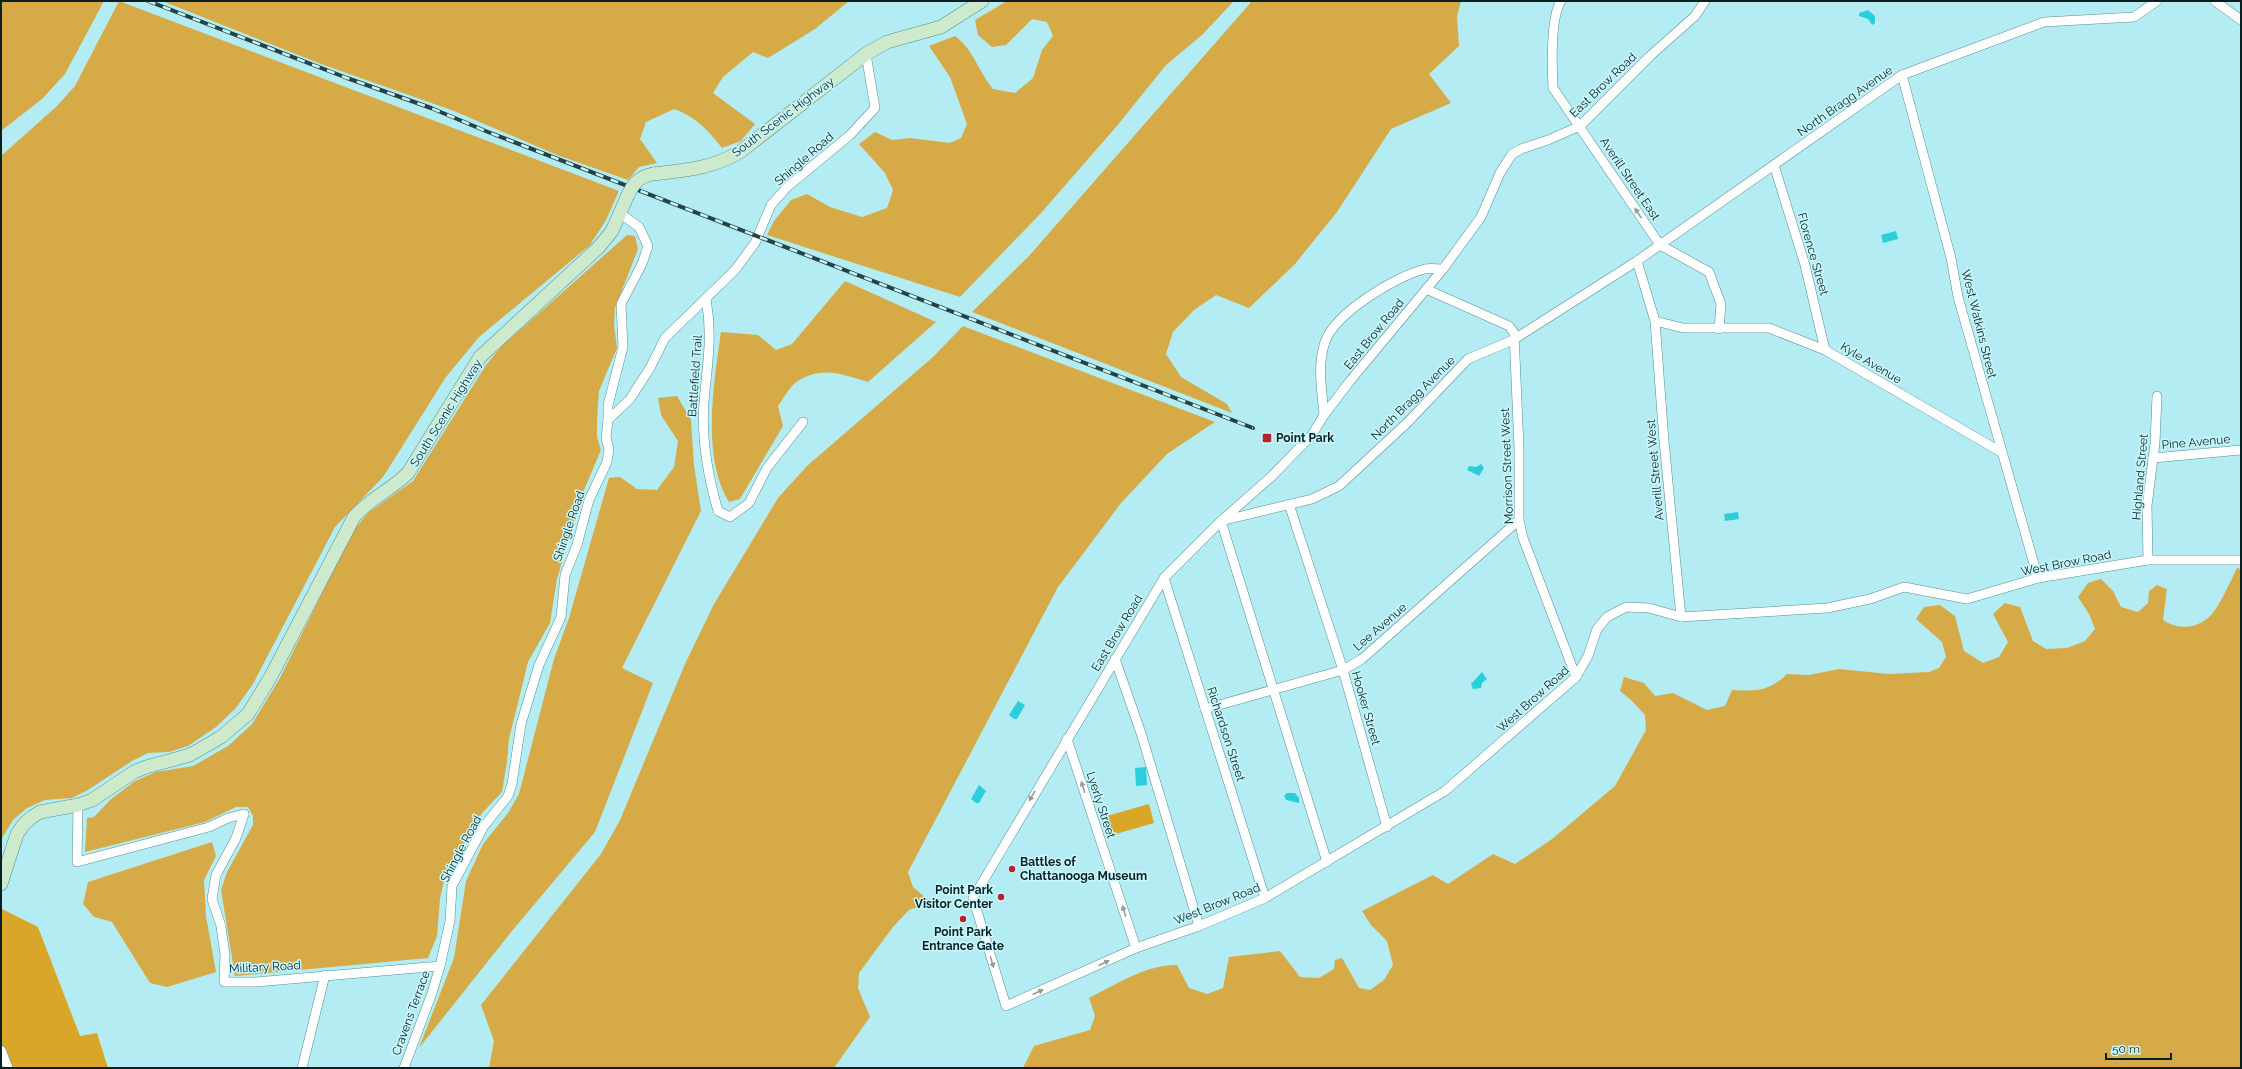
<svg xmlns="http://www.w3.org/2000/svg" width="2242" height="1069" font-family="Raleway,sans-serif">
<style>
.green{fill:#daa629}
.forest{fill:#d7aa48}
.water{fill:#2ccedc}
.lines{fill:none;stroke-linecap:round;stroke-linejoin:round}
.minor-casing{stroke:#568e93;stroke-width:10}
.secondary-casing{stroke:#568e93;stroke-width:14}
.minor{stroke:#fff;stroke-width:9}
.secondary{stroke:#cdeacd;stroke-width:13}
.rail-casing{stroke:#254245;stroke-width:4}
.rail{stroke:#caf8fd;stroke-width:2.5;stroke-dasharray:8;stroke-linecap:butt}
.secondary-bridge-casing{stroke:#568e93;stroke-width:14;stroke-linecap:butt}
.secondary-bridge{stroke:#cdeacd;stroke-width:13}
.oneway{fill:#909b9c}
.poi-dot{fill:#b5242e;stroke:#caf8fd;stroke-width:1.5}
.labels{text-anchor:middle;dominant-baseline:central;stroke-width:3;stroke-linejoin:round;paint-order:stroke}
.street-label{font-size:12px;fill:#092023;stroke:#caf8fd}
.poi-label{font-size:12px;font-weight:bold;fill:#092023;stroke:#caf8fd;text-anchor:start}
</style>
<rect width="100%" height="100%" fill="#b3edf3"/>
<g class="green">
<polygon points="1149,804 1154,823 1109,836 1103,817"/>
<polygon points="2,909 38,927 80,1036 97,1033 108,1068 1,1068"/>
</g>
<g class="forest">
<polygon points="1,1 104,1 65,74 42,99 1,131"/>
<polygon points="119,1 619,191 606,220 590,245 479,337 446,377 383,477 335,527 253,684 235,709 216,727 188,746 169,752 148,753 132,761 88,790 72,798 45,800 27,808 13,820 1,840 1,156 56,107 75,86"/>
<path d="M162,1H849L815,29L768,58L753,52L723,77L713,93L755,124L741,141L722,148C709,131 695,116 674,109L646,122L640,139L657,163L639,167L628,180L557,155L454,111L321,64Z"/>
<path d="M1007,1H1234L1202,35L1166,65L1116,127L1041,213L960,297L767,235L774,221L791,200L807,194L830,207L862,217L887,208L893,190L885,173L859,144L875,132L892,140L910,138L950,143L961,138L967,124L950,77L929,46L955,36C974,50 978,71 993,89L1015,93L1033,78L1042,50L1053,36L1047,22L1032,19L1006,45L992,47L978,35L975,20Z"/>
<polygon points="1252,1 1461,1 1457,16 1459,46 1429,74 1451,103 1391,129 1337,212 1295,264 1249,308 1216,295 1194,310 1173,332 1166,354 1181,377 1227,404 1232,413 972,312 1029,256"/>
<polygon points="627,235 635,236 638,249 615,308 614,325 617,348 599,391 597,421 597,437 601,450 581,497 557,579 550,623 528,662 509,739 507,762 502,792 482,813 444,880 440,899 437,936 428,958 235,976 221,890 227,872 253,825 253,816 248,807 236,807 205,822 85,852 87,818 94,817 110,800 135,781 156,772 193,766 228,746 252,724 280,678 353,531 368,513 413,481 486,365 501,347"/>
<path d="M845,281L936,322L868,382C841,374 821,365 795,383C789,388 783,399 778,406L783,426L740,499L729,502C701,458 714,381 721,332L758,335L776,350L792,344Z"/>
<polygon points="963,326 1215,422 1167,454 1121,503 1058,587 908,872 913,887 931,902 909,910 893,927 859,973 858,988 870,1017 834,1068 489,1068 494,1041 481,1005 601,854 620,820 685,664 714,604 778,498 807,466 933,357"/>
<polygon points="677,396 691,420 694,465 701,511 622,668 653,683 595,832 512,931 419,1048 454,958 466,881 483,844 508,813 519,794 554,659 569,618 609,478 620,477 637,489 657,490 674,467 678,441 661,415 658,398"/>
<path d="M2237,568L2241,569V1068H1023L1034,1046L1090,1030L1095,1016L1089,998C1117,984 1145,965 1177,965L1189,988L1207,994L1223,988L1229,957L1280,951L1300,977L1319,978L1334,969L1335,960L1342,958L1359,988L1370,990L1384,980L1393,965L1387,941L1371,925L1362,911L1433,875L1448,884L1493,854L1515,864L1552,839L1615,786L1646,730L1645,715L1631,700L1620,691L1624,677L1644,683L1655,696L1673,693L1707,710L1725,706L1732,690C1757,691 1768,692 1787,674L1809,675L1839,669L1889,674L1929,672L1939,668L1946,657L1942,642L1916,619L1924,607L1940,605L1955,616L1964,651L1983,663L1999,657L2008,642L1993,614L2005,603L2020,607L2033,641L2046,649L2067,648L2085,641L2095,629L2089,614L2078,597L2088,583L2101,579L2113,591L2121,607L2138,612L2148,603L2149,591L2157,585L2167,589L2163,620C2177,630 2196,629 2209,617C2218,610 2231,580 2237,568Z"/>
<polygon points="212,842 216,856 204,880 206,916 216,972 167,987 150,983 112,922 94,917 83,904 88,882"/>
</g>
<g class="water">
<polygon points="1868,10 1875,16 1875,23 1872,25 1868,19 1859,16 1859,13"/>
<polygon points="1896,231 1898,239 1883,243 1881,235"/>
<polygon points="1481,464 1484,468 1479,476 1467,470 1469,466 1476,467"/>
<polygon points="1738,512 1739,519 1725,521 1724,514"/>
<polygon points="1482,672 1487,679 1482,683 1481,688 1473,689 1471,684"/>
<polygon points="1018,701 1025,705 1017,719 1014,719 1009,715"/>
<polygon points="1146,767 1147,785 1136,786 1135,768"/>
<polygon points="979,785 986,791 979,803 976,803 971,799"/>
<polygon points="1287,793 1295,793 1299,798 1299,803 1286,800 1284,796"/>
</g>
<g class="lines">
<defs>
<g id="minor">
<path d="M1561,1C1550,18 1552,67 1553,88L1660,245L1709,272L1721,304L1719,329"/>
<polyline points="1705,1 1695,16 1650,56 1580,126 1548,140 1521,149 1512,154 1500,173 1481,217 1443,269 1350,381 1324,415 1312,435 1271,477 1221,521 1164,578 973,898 1006,1006 1136,948 1199,926 1265,898 1445,791 1576,677 1588,656 1597,629 1607,617 1626,607 1649,608 1681,617 1827,608 1870,599 1904,587 1967,599 2038,578 2148,560 2241,560"/>
<polyline points="2215,1 2241,20"/>
<polyline points="1902,75 1951,258 1958,297 2038,578"/>
<polyline points="1774,165 1805,265 1825,350"/>
<polyline points="1637,261 1655,321 1683,328 1769,328 1825,350 2001,452"/>
<polyline points="1426,289 1509,326 1514,333 1519,448 1519,520 1523,538 1576,677"/>
<path d="M706,299C713,338 707,365 704,402C701,439 708,476 718,511L730,517L749,503L767,468L803,422"/>
<polyline points="1655,321 1664,441 1681,617"/>
<path d="M1324,415C1322,391 1317,365 1325,342C1335,313 1396,276 1425,269C1430,268 1437,269 1443,269"/>
<polyline points="608,420 608,405 623,347 621,304 642,264 648,246 639,227 621,214"/>
<polyline points="2153,458 2241,450"/>
<polyline points="1289,504 1343,670 1387,827"/>
<polyline points="2148,560 2147,506 2155,443 2157,396"/>
<polyline points="1164,578 1265,898"/>
<polyline points="1115,659 1141,733 1199,926"/>
<polyline points="1205,709 1343,670 1362,659 1519,520"/>
<polyline points="1067,739 1136,948"/>
<polyline points="78,805 77,862 209,827 228,818 244,814"/>
<polyline points="244,814 236,838 216,875 212,899 221,926 225,955 224,982 256,982 440,966"/>
<polyline points="1327,862 1221,521 1312,499 1339,486 1407,423 1468,359 1513,340 1637,261 1902,75 2044,22 2134,17 2157,1"/>
<polyline points="1,1050 8,1068"/>
<polyline points="302,1068 325,975"/>
<polyline points="404,1068 432,993 440,966 450,921 452,886 484,826 508,796 512,784 521,724 539,665 561,617 565,575 577,545 589,500 607,462 609,449 606,438 608,420 630,399 650,368 665,338 735,270 755,243 771,205 787,187 850,135 875,108 866,54"/>
</g>
<g id="secondary">
<path d="M653,174C686,170 710,169 740,152L866,54L887,42L941,27L982,1"/>
<path d="M1,884L17,834L24,824L32,817L40,812L78,805L92,800L134,772L146,767L190,755L221,737L248,714L270,678L354,517C369,499 391,490 408,473L480,357L599,247L612,231L627,197"/>
</g>
</defs>
<use href="#minor" class="minor-casing"/>
<use href="#secondary" class="secondary-casing"/>
<use href="#minor" class="minor"/>
<use href="#secondary" class="secondary"/>
<defs>
<polyline id="rail" points="148,1 347,78 431,108 488,132 1253,428"/>
</defs>
<use href="#rail" class="rail-casing"/>
<use href="#rail" class="rail"/>
<defs>
<path id="secondary-bridge" d="M627,197C633,184 638,177 653,174"/>
</defs>
<use href="#secondary-bridge" class="secondary-bridge-casing"/>
<use href="#secondary-bridge" class="secondary-bridge"/>
</g>
<defs><path id="oneway-solid" d="M-6-.8H1V-3.2L6.5 0L1 3.2V.8H-6Z"/></defs>
<g class="oneway">
<use href="#oneway-solid" transform="translate(1638 213) rotate(-124)"/>
<use href="#oneway-solid" transform="translate(1083 787) rotate(-108)"/>
<use href="#oneway-solid" transform="translate(1032 796) rotate(121)"/>
<use href="#oneway-solid" transform="translate(1124 911) rotate(-108)"/>
<use href="#oneway-solid" transform="translate(992 962) rotate(73)"/>
<use href="#oneway-solid" transform="translate(1104 963) rotate(-24)"/>
<use href="#oneway-solid" transform="translate(1038 992) rotate(-24)"/>
</g>
<g class="poi-dot">
<rect x="1262" y="433" width="10" height="10" rx="2"/>
<circle cx="1012" cy="869" r="4"/>
<circle cx="1001" cy="897" r="4"/>
<circle cx="963" cy="919" r="4"/>
</g>
<g class="labels">
<g class="street-label">
<text transform="translate(1603 85) rotate(-44)">East Brow Road</text>
<text transform="translate(1845 101) rotate(-35)">North Bragg Avenue</text>
<text transform="translate(783 117) rotate(-37)">South Scenic Highway</text>
<text transform="translate(804 159) rotate(-41)">Shingle Road</text>
<text transform="translate(1630 179) rotate(56)">Averill Street East</text>
<text transform="translate(1813 254) rotate(74)">Florence Street</text>
<text transform="translate(1979 324) rotate(76)">West Watkins Street</text>
<text transform="translate(1374 334) rotate(-51)">East Brow Road</text>
<text transform="translate(1871 363) rotate(31)">Kyle Avenue</text>
<text transform="translate(695 376) rotate(-86)">Battlefield Trail</text>
<text transform="translate(1413 398) rotate(-45)">North Bragg Avenue</text>
<text transform="translate(446 413) rotate(-58)">South Scenic Highway</text>
<text transform="translate(2196 442) rotate(-5)">Pine Avenue</text>
<text transform="translate(1507 466) rotate(-92)">Morrison Street West</text>
<text transform="translate(1655 470) rotate(-95)">Averill Street West</text>
<text transform="translate(2140 477) rotate(-85)">Highland Street</text>
<text transform="translate(569 526) rotate(-71)">Shingle Road</text>
<text transform="translate(2066 563) rotate(-11)">West Brow Road</text>
<text transform="translate(1380 627) rotate(-41)">Lee Avenue</text>
<text transform="translate(1117 633) rotate(-59)">East Brow Road</text>
<text transform="translate(1533 699) rotate(-42)">West Brow Road</text>
<text transform="translate(1366 708) rotate(74)">Hooker Street</text>
<text transform="translate(1226 734) rotate(72)">Richardson Street</text>
<text transform="translate(1101 805) rotate(72)">Lyerly Street</text>
<text transform="translate(461 849) rotate(-62)">Shingle Road</text>
<text transform="translate(1217 904) rotate(-22)">West Brow Road</text>
<text transform="translate(265 967) rotate(-3)">Military Road</text>
<text transform="translate(411 1013) rotate(-70)">Cravens Terrace</text>
</g>
<g class="poi-label">
<text x="1276" y="438">Point Park</text>
<text x="1020" y="862">Battles of<tspan x="1020" dy="14">Chattanooga Museum</tspan></text>
<text x="993" y="890" text-anchor="end">Point Park<tspan x="993" dy="14">Visitor Center</tspan></text>
<text x="963" y="932" text-anchor="middle">Point Park<tspan x="963" dy="14">Entrance Gate</tspan></text>
</g>
</g>
<rect width="2242" height="1069" fill="none" stroke="#092023" stroke-width="4"/>
<path d="M2106 1053v6h65v-6" fill="none" stroke="#092023" stroke-width="2"/>
<text x="2112" y="1053" font-size="12" fill="#092023" stroke="#caf8fd" stroke-width="3" paint-order="stroke">50 m</text>
</svg>
